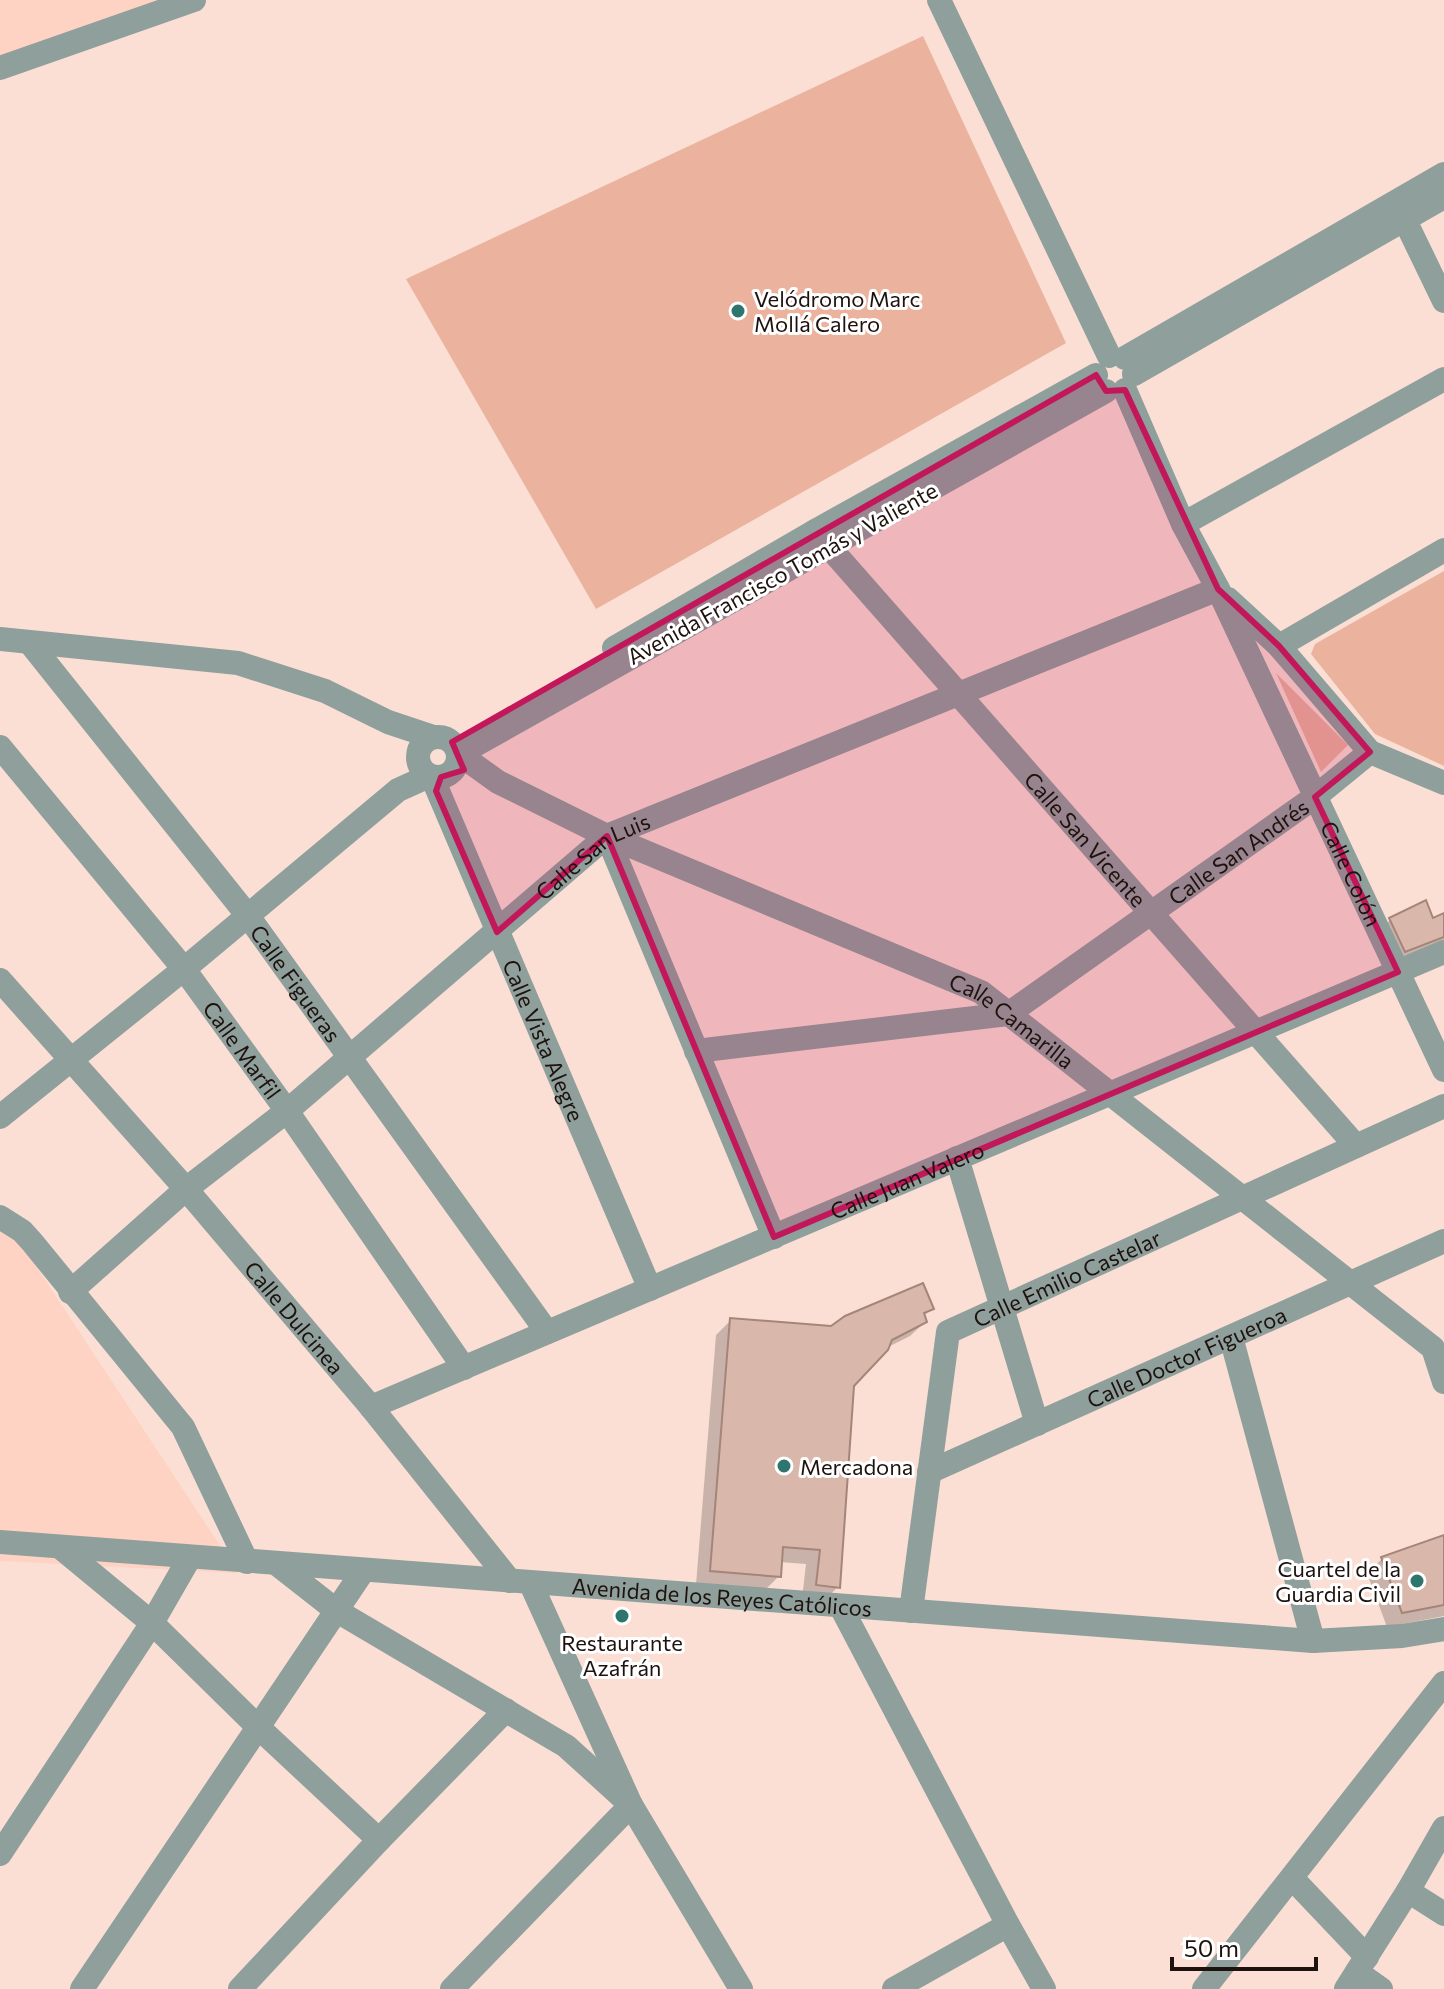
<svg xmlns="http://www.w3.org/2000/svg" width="1444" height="1989" font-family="Commissioner,sans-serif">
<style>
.built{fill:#fed3c4}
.green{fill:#ebb29d}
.shadow{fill:#0003}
.building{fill:#d9b8ab;stroke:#a5857a;stroke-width:2}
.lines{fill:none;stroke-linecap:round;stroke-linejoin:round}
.minor{stroke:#8e9f9c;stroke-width:24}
.marked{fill:#c2185b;fill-opacity:0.2;stroke:#c2185b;stroke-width:6;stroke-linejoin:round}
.poi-dot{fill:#2d756d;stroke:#fff;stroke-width:3}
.labels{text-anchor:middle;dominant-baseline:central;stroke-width:6;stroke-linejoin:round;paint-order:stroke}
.poi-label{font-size:22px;fill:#1e120e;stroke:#fff;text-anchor:start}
.street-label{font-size:22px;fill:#1e120e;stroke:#fff}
</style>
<rect width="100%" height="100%" fill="#fbdfd4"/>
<g class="built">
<polygon points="0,0 164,0 0,60"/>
<polygon points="0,1222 7,1222 238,1573 0,1561"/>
</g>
<g class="green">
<polygon points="923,36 1066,343 596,609 406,279"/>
<polygon points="1444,571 1444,766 1375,734 1311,654 1315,644"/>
<polygon points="1276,673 1348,745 1321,772"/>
</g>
<g class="shadow">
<polygon points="1444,915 1444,946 1396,960 1381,929 1390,920 1432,921"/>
<polygon points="931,1309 923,1317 925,1322 910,1336 886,1348 852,1385 838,1587 823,1601 802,1599 806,1564 780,1562 779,1576 764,1591 696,1585 716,1335 731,1320 832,1328"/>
<polygon points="1444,1537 1444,1616 1387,1627 1367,1573 1382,1559"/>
</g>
<g class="building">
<polygon points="1426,900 1433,918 1444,913 1444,937 1405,952 1389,918"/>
<polygon points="923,1283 934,1309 924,1313 927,1322 892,1340 888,1350 854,1386 840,1588 816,1585 820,1550 783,1547 781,1577 710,1571 730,1318 831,1326 845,1316"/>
<polygon points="1444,1535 1444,1605 1402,1613 1381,1557"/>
</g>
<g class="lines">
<g class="minor">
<polyline points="939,0 1109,356"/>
<polyline points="0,68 194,0"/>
<polyline points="1399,208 1444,301"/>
<polyline points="1125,358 1444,174"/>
<polyline points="1134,374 1444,197"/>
<path id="s1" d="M1125,390L1183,524L1218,589L1444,1070"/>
<path id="s2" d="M1106,391L459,754L498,782L607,836L981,992L1433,1348L1444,1382"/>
<polyline points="1183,524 1444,379"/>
<path id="s3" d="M815,531L1356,1146"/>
<polyline points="1228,599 1279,646 1370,752 1444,783"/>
<polyline points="0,639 238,663 325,691 388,722 433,737"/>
<path id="s4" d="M30,643L248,916L547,1332"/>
<polyline points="1279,646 1444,550"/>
<polyline points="614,648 815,531 1096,375"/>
<circle cx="438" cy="757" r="20"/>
<path id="s5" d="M0,747L184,969L287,1111L464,1368"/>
<path id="s6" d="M432,777L650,1289"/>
<polyline points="607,836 774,1237"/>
<path id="s7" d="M0,980L186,1189L371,1407L510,1581"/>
<path id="s8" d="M696,1051L1008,1014L1315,797L1370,752"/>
<polyline points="0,1117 184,969 398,790 429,776"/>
<polyline points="957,1158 1037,1424"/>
<polyline points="0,1217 22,1231 32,1242 183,1427 247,1562"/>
<path id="s9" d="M70,1292L186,1189L287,1111L607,836L1218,589"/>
<polyline points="1231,1337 1313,1641"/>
<path id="s10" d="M371,1407L1444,952"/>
<path id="s11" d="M929,1472L1444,1241"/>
<path id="s12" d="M0,1542L1313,1641L1402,1636L1444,1629"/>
<polyline points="60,1547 152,1623 259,1728 379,1840"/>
<polyline points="277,1564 337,1611 566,1746 631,1805 452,1989"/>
<polyline points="531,1584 631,1805 741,1989"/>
<polyline points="841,1607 1008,1925 1044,1989"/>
<path id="s13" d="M911,1611L948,1332L1444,1106"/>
<polyline points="0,1854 152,1623 190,1557"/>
<polyline points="1292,1878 1367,1957"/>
<polyline points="1408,1891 1444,1914"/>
<polyline points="1357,1972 1381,1989"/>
<polyline points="82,1989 363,1571"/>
<polyline points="240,1989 379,1840 506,1710"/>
<polyline points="894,1989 1008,1925"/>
<polyline points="1204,1989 1444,1683"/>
<polyline points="1346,1989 1408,1891 1444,1828"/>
</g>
</g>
<path class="marked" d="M1096,375L1106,391L1125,390L1218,589L1279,646L1370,752L1315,797L1398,972L774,1237L607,836L497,932L436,791L441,777L464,770L452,742Z"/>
<g class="poi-dot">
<circle cx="738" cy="311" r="8"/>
<circle cx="784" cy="1466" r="8"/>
<circle cx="1417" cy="1581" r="8"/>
<circle cx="622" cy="1616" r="8"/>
</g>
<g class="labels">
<g class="poi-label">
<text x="754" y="298">Velódromo Marc<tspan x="754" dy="25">Mollá Calero</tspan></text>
<text x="800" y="1466">Mercadona</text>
<text x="1401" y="1568" text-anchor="end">Cuartel de la<tspan x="1401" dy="25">Guardia Civil</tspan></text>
<text x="622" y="1642" text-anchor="middle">Restaurante<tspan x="622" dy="25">Azafrán</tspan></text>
</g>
<g class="street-label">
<text transform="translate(782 573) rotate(-29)">Avenida Francisco Tomás y Valiente</text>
<text stroke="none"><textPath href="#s3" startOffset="410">Calle San Vicente</textPath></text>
<text stroke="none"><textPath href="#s8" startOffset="596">Calle San Andrés</textPath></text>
<text stroke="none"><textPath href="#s9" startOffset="682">Calle San Luis</textPath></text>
<text stroke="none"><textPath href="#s1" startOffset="534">Calle Colón</textPath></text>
<text stroke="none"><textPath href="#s4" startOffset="432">Calle Figueras</textPath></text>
<text stroke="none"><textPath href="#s2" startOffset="1358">Calle Camarilla</textPath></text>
<text stroke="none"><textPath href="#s6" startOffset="286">Calle Vista Alegre</textPath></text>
<text stroke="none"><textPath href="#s5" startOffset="388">Calle Marfil</textPath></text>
<text stroke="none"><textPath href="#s10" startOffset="582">Calle Juan Valero</textPath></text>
<text stroke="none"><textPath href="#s13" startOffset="412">Calle Emilio Castelar</textPath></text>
<text stroke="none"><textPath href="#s7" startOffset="448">Calle Dulcinea</textPath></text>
<text stroke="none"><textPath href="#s11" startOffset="282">Calle Doctor Figueroa</textPath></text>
<text stroke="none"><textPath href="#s12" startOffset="724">Avenida de los Reyes Católicos</textPath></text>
</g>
</g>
<path d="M1172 1957v12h144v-12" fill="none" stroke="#1e120e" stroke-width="4"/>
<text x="1184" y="1957" font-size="24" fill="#1e120e" stroke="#ffffff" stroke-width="6" paint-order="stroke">50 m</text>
</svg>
